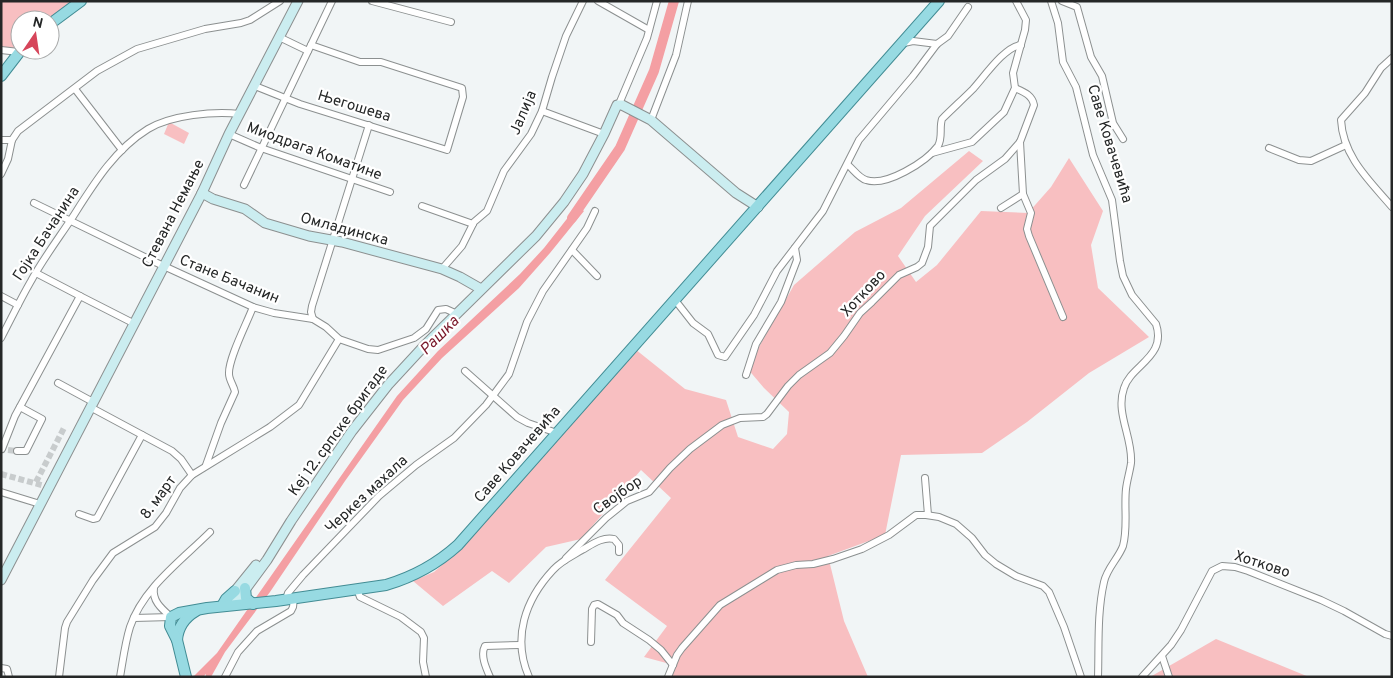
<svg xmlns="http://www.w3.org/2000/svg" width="1393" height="678" font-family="Overpass,sans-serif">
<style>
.green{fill:#f8bfc1}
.water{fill:#f49fa3}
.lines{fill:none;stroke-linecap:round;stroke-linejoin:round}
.river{stroke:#f49fa3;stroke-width:10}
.street-tunnel{stroke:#c8cccd;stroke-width:6;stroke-dasharray:6 3;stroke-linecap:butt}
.street-casing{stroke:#8c9090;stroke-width:8}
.secondary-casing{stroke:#8c9090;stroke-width:11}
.primary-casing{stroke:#428c94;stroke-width:12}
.street{stroke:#fff;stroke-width:6}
.secondary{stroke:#cbedf0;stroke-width:9}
.primary{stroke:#97dae2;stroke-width:10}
.labels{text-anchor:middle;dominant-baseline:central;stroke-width:4.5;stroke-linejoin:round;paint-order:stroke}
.street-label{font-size:15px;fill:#252727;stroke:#fff}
.water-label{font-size:16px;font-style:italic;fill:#7a1729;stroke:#fff}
</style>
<rect width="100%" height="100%" fill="#f1f5f6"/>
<g class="green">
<polygon points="1,1 81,1 50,20 20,20 20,50 1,50"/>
<polygon points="169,122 189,133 184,144 164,134"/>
<polygon points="969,151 983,161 925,216 898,256 916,282 937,265 981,211 1028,213 1051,187 1069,158 1103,211 1091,245 1098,288 1149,337 1089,373 1027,422 982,453 901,455 885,535 828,556 844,621 868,677 666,677 670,664 644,657 667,626 605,580 671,498 641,470 581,539 546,547 509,583 492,571 443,606 413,581 434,572 464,546 635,349 685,389 726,400 738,437 773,449 787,434 789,412 764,388 747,368 794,285 855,232 901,208"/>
<polygon points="1216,639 1309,677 1150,677"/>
</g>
<polygon class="water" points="577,206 584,211 550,253 519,288 442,358 403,400 345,481 270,592 225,652 211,677 206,677 206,674 203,677 193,677 217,653 397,396 438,351 520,274 544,248"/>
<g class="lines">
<polyline class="river" points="572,218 620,148 654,71 674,1"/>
<g class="street-tunnel">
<polyline points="8,450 17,451"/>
<polyline points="1,474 45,486"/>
<polyline points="36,482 64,428"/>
</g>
<defs>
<g id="street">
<polyline points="372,1 451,22"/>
<polyline points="598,1 649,30"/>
<path d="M1051,1L1058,23L1063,62L1076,87L1093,155L1112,200L1120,261L1123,276L1132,295L1156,324C1167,357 1131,365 1124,388C1115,413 1133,438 1131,463C1130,471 1127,480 1126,489C1124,507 1128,528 1123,546C1118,559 1107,568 1104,582C1097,613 1099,645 1098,677"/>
<polyline points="1062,1 1077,7 1091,57 1102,76 1113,123 1123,139"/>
<polyline points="279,37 308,51"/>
<polyline points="904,43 913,41 937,44"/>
<polyline points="1,50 19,52"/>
<path d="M1392,58L1381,68L1365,93L1341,120C1343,157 1370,181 1392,207"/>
<polyline points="255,86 300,104 447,150 463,97 462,88 381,62 360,62 311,45"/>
<polyline points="75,89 122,150"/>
<polyline points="619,104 647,38 657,1"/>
<polyline points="542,111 604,134"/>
<polyline points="651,120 676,55 688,1"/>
<polyline points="229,134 261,148 390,192"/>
<polyline points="1,140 12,140"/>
<polyline points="1269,148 1299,160 1311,161 1346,145"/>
<polyline points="932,153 972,142 1004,112 1015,88 1013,73 1025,30 1026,20 1016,1"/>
<path d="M848,165C853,169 859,178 866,180C886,187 926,162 938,146C943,137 939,128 942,119C952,109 963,99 973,89C984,77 1005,46 1021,45"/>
<polyline points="1,174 8,159 12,140 18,131 97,71 137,49 205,29 241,23 250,20 280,1"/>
<polyline points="244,185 332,1"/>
<polyline points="1023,194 1031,213 1027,229 1029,236 1063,317"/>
<polyline points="34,203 155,262 253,307 274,313 313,319 326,327 339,339 368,349 378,350 414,338 426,329 438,310 446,309 457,314"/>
<polyline points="422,206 473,224"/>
<polyline points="1001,208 1023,194 1020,142"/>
<polyline points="572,250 597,276"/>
<polyline points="442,269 462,246 474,222 487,211 504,171 531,134 542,111 552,77 566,36 583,1"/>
<polyline points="36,273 80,296"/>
<polyline points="1,296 18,305"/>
<polyline points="675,300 693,323 708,334 718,355 725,357 754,315 777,271 823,211 859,140 913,76 937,44 948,36 968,7"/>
<polyline points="313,319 311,312 312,306 369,125"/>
<path d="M1,338C11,319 20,300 31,281C43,259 58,239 72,218C93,185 114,150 148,129C171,115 214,111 240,114"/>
<polyline points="465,371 517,417 528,423 557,433"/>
<polyline points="746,375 756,344 781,302 797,260 795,248"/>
<polyline points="58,383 93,402"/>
<polyline points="90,407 172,451 181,459 192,475"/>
<polyline points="2,449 15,416 80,296 133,323"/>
<polyline points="17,451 26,451 42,419 20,407"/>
<path d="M206,465L221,423L235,392C234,386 229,380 229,374C228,359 247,323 253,307"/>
<polyline points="925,478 928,515"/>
<polyline points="1,492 40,504"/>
<polyline points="79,514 93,519 97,518 142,435"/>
<path d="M565,560L566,558L606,518L627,501L649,492L670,468L690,449L722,425L740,418L763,417L767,414L788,386L799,375L830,353L844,336L860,313L872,302L899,275L917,267L922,263L928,247L930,226L976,180L1005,159L1020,142L1034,105C1032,95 1024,92 1015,88"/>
<path d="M154,588C152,601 162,609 171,617"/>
<polyline points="357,589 360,597 401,617 421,632 424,638 423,662 426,677"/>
<polyline points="286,599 288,593 303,575 379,496 416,465 454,438 486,405 509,374 527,322 543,291 587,228 595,211"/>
<polyline points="134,618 171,617"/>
<polyline points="591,642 592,609 594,605 598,604 617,615 623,623 649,640 661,650 673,665"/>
<polyline points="1162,656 1169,677"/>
<polyline points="1,668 7,669 9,677"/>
<polyline points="59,677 65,628 67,622 93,580 113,553 155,527 166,513 180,488 192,475 270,427 299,405 339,339"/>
<path d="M120,677C123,660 125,643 130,627C143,588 182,560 210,532"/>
<polyline points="225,677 238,652 257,631 291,611 293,607 294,598"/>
<path d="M490,677C486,668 480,655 485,646L520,645"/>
<path d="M529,677C512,638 525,600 553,570C561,561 572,556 582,550C591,545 603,536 614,539L619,545V552"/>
<polyline points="668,677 677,655 682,648 720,605 777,570 796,565 813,564 833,559 862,549 889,535 916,515 926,515 939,517 956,524 972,538 985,555 996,564 1016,576 1043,586 1049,592 1064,627 1081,677"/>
<polyline points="1142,677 1171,645 1181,630 1212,571 1222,566 1235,567 1248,571 1321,600 1344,611 1385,634 1392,636"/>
</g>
<g id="secondary">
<polyline points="202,193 213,199 245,209 265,223 309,236 342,242 442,269 460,277 481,289"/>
<polyline points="1,580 202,193 229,134 298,1"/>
<polyline points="234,597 235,591 256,565"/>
<polyline points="234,605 267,560 291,521 352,431 388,385 424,346 536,236 564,202 583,174 604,134 617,105 622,105 651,120 736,193 758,207"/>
</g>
<g id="primary">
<polyline points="50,24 81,1"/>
<polyline points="1,76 21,50"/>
<polyline points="245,588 246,598 253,604"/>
<polyline points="222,606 226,599 235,591"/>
<path d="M177,640C178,627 184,618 196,611"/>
<path d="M186,677L177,640L170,626L171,617L179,613L207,608L276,601L386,585C413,577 437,564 458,545L939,1"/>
</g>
</defs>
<use href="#street" class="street-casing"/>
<use href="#secondary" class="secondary-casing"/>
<use href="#primary" class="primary-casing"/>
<use href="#street" class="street"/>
<use href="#secondary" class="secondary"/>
<use href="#primary" class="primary"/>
</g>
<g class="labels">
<g class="street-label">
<text transform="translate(354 107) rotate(17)">Његошева</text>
<text transform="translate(524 113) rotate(-67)">Јалија</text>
<text transform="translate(1109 144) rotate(73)">Саве Ковачевића</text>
<text transform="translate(314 152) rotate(20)">Миодрага Коматине</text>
<text transform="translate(174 214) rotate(-63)">Стевана Немање</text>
<text transform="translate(344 230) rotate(15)">Омладинска</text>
<text transform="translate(47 234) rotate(-57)">Гојка Бачанина</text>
<text transform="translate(229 280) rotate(22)">Стане Бачанин</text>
<text transform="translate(864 294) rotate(-47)">Хотково</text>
<text transform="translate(339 431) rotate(-54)">Кеј 12. српске бригаде</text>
<text transform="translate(518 455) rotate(-49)">Саве Ковачевића</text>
<text transform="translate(367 495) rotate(-43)">Черкез махала</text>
<text transform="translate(618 496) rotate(-35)">Својбор</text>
<text transform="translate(159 498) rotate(-54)">8. март</text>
<text transform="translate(1262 565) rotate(18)">Хотково</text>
</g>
<g class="water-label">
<text transform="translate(440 336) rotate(-45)">Рашка</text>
</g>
</g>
<rect width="1393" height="678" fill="none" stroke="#252727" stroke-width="5"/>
<g transform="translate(35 35) rotate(13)"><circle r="24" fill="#ffffff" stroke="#a8a9a9"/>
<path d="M0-4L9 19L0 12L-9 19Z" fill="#d6455a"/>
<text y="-8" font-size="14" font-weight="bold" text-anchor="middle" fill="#252727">N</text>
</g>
</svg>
